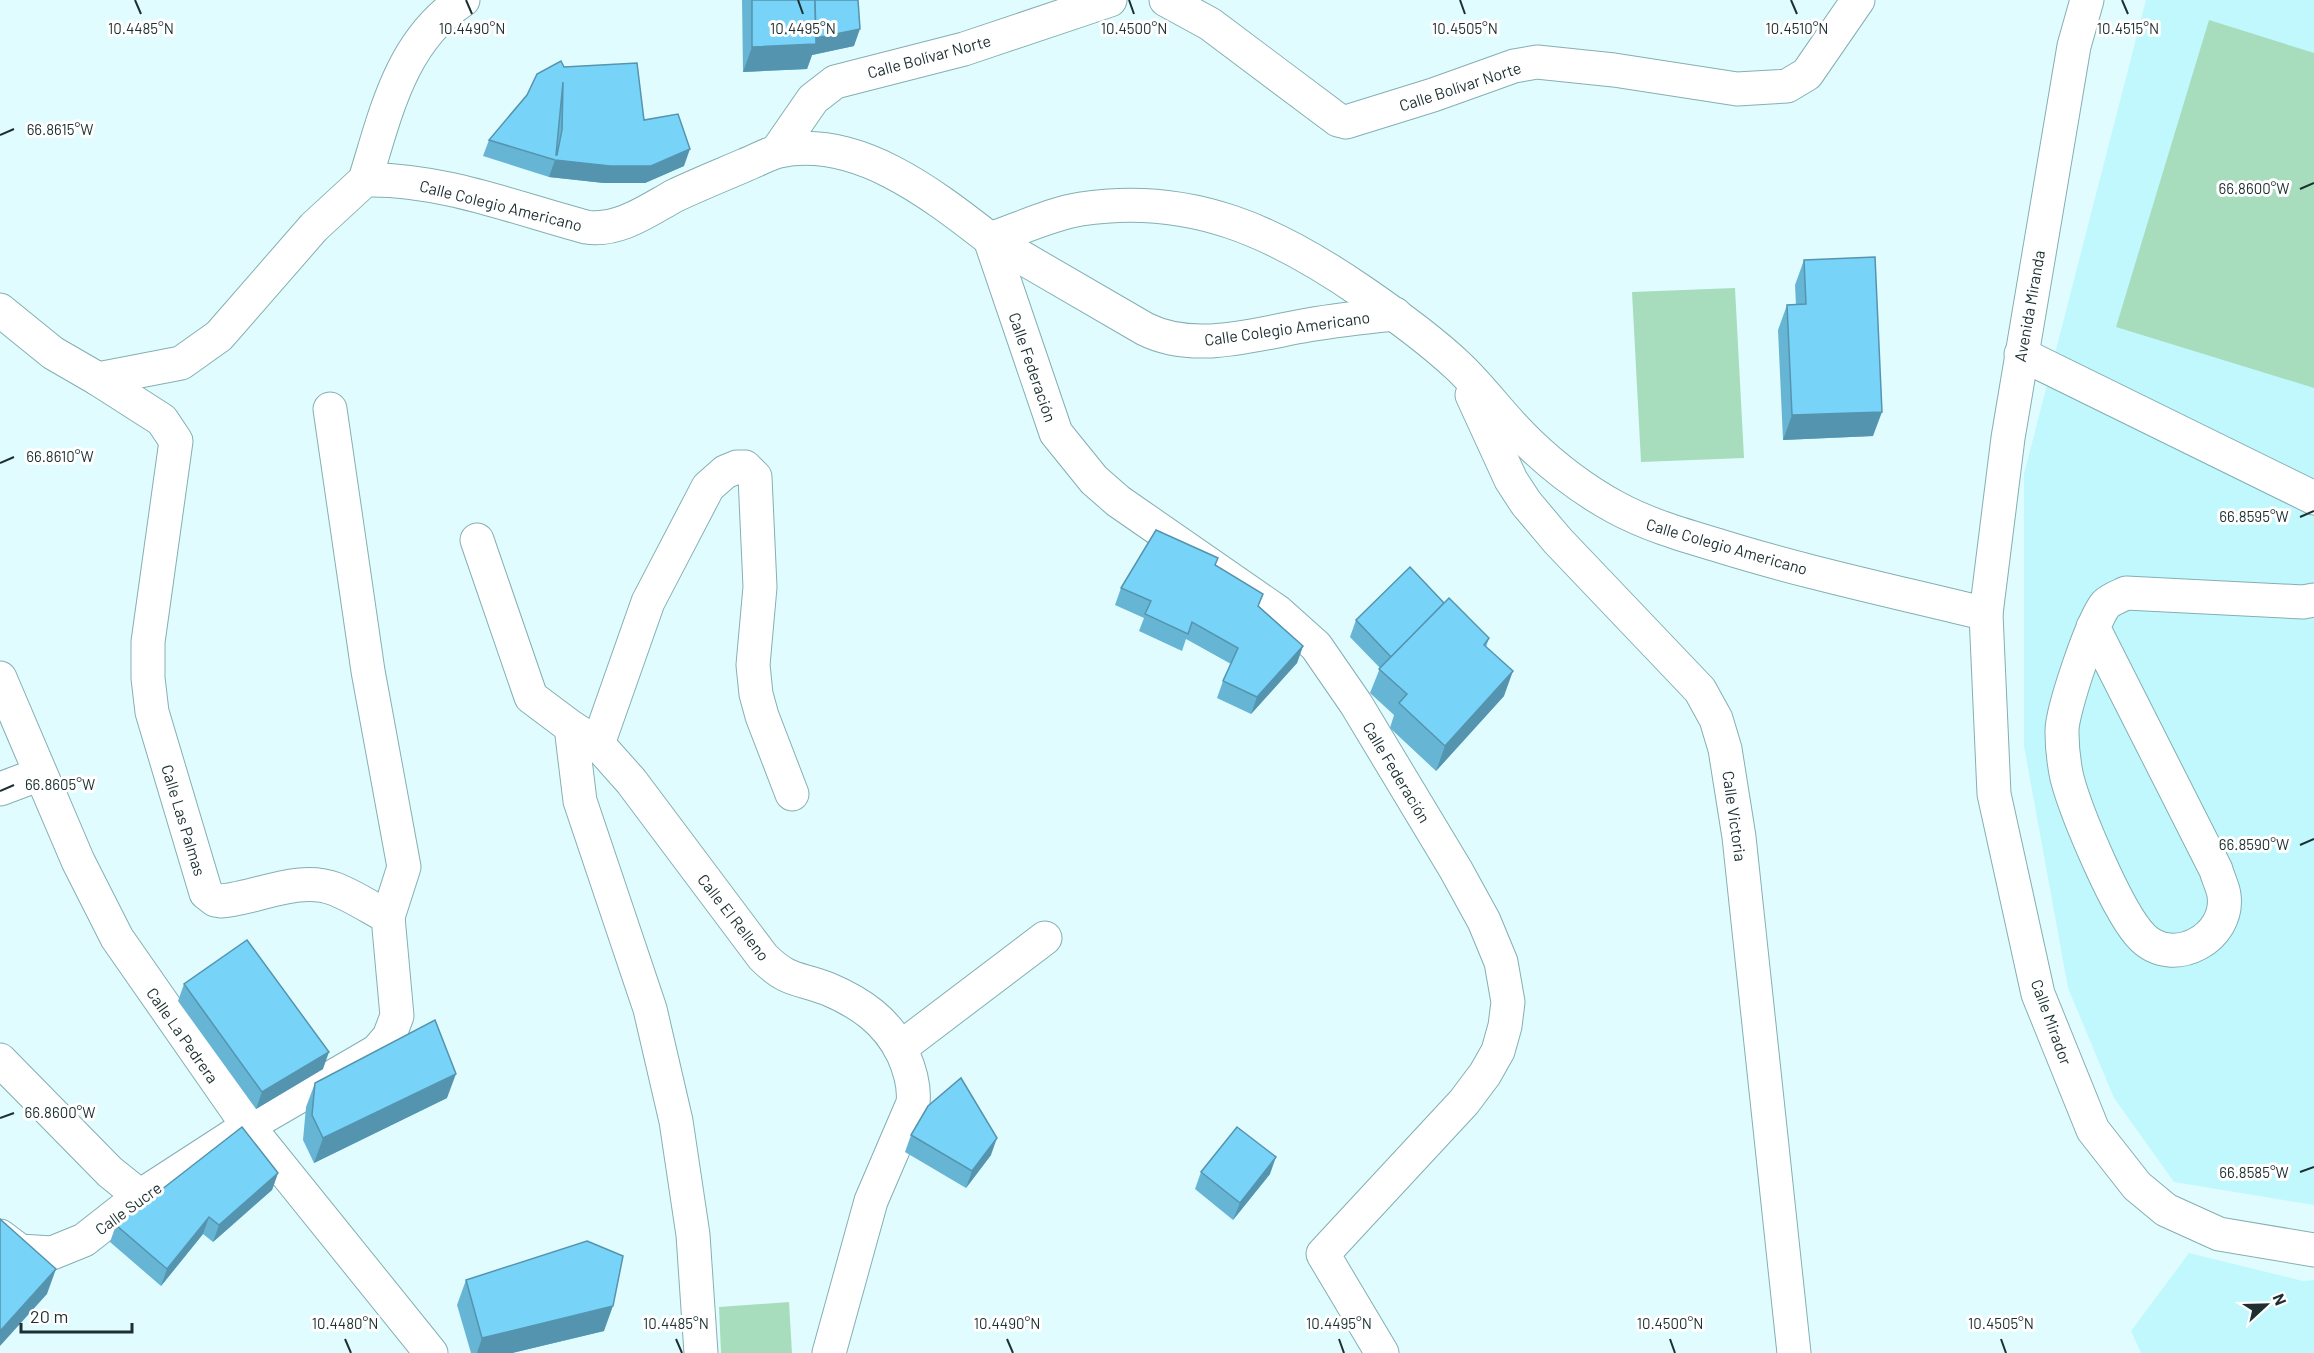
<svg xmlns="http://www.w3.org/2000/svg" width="2314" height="1353" font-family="Barlow,sans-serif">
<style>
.built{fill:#c0f8fd}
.grass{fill:#a7ddbd}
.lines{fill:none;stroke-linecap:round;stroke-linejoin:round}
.minor-casing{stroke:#84afb3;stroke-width:35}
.minor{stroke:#fff;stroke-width:33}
.wall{fill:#67b5d5}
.shaded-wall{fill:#5494ae}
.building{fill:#78d3f8;stroke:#5494ae;stroke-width:1.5;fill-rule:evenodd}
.ticks{fill:none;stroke:#1d2f30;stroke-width:2}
.labels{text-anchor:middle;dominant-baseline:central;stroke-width:6;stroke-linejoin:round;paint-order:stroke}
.street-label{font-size:16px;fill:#1d2f30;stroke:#fff}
.ticks-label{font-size:15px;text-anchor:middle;fill:#1d2f30;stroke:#fff;stroke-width:6;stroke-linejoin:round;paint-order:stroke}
</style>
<rect width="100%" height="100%" fill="#e1fcfe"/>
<g class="built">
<polygon points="2146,0 2314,0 2314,1205 2174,1182 2114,1098 2068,988 2024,746 2024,474"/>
<polygon points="2189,1253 2303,1281 2314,1280 2314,1353 2141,1353 2131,1331"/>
</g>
<g class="grass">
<polygon points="2209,20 2314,53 2314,388 2116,327"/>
<polygon points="1735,288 1744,458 1641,462 1632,292"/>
<polygon points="789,1302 792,1353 721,1353 719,1307"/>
</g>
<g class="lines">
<defs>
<g id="minor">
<polyline points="1166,0 1210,24 1338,120 1346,122 1433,95 1514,66 1537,62 1614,70 1737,89 1787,86 1807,74 1858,0"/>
<polyline points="2087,0 2074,46 2008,438 1986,614 1994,794 2038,994 2093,1130 2137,1186 2166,1210 2219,1234 2314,1250"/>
<polyline points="777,151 813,99 835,82 964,49 1110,0"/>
<path d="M365,180C386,113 400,42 463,0"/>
<polyline points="990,239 1056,433 1094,480 1118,501 1278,612 1316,646 1356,704 1456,870 1484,921 1501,962 1508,1002 1505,1026 1498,1051 1485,1074 1464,1102 1323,1254 1382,1353"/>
<path d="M990,239L1145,329C1195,354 1256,334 1308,325C1337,320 1365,317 1395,314"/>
<path d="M0,310L53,353L98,379L181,363L219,336L314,227L365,180C439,178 515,208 586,227C618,232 647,211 674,196C697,185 722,175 745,165C756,161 767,154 779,151C857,135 932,194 990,239C1020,229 1050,214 1081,209C1191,192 1276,232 1364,293C1396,315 1428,338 1457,365C1483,389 1503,419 1529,443C1554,467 1584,490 1615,507C1648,525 1683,535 1720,546C1807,573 1897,592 1986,614"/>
<polyline points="2021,354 2314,498"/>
<polyline points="1472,395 1511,480 1526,503 1558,541 1700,690 1716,719 1725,749 1739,837 1794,1353"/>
<polyline points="330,409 368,671 404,867 388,917"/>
<polyline points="477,540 531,697 571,727 580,801 650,1009 676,1121 693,1235 701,1353"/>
<path d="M2093,627L2216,870C2218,878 2223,887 2224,895C2230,938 2174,968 2143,938C2118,914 2076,812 2067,778C2064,764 2062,747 2062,732C2061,713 2093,618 2106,604C2111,599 2120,596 2126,593L2303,602L2314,600"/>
<polyline points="0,678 78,861 117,938 248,1126 431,1353"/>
<path d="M571,727L598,744L631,781L763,957C789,983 798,977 828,989C861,1003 887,1021 903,1054C910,1070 915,1086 913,1103L871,1201L829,1353"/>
<polyline points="598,744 648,602 708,487 725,472 737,467 745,467 755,477 760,587 753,665 756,694 762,716 792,794"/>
<polyline points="0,789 40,774"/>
<polyline points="900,1048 1045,938"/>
<polyline points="0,1060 110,1172 140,1196"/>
<path d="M0,1236L20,1251L52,1253L84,1240L140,1196L248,1126L377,1051L389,1037L397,1016L388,917C371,908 353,896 335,889C298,875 258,898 221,901L215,900L206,893L152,712L148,678V642L176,441L162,420L98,379"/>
</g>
</defs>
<use href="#minor" class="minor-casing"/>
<use href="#minor" class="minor"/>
</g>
<g class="wall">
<polygon points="742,0 858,0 854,46 812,55 807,69 743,72"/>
<polygon points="564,67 644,120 684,166 645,183 604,183 549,177 483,156 489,140"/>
<polygon points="1804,260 1873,436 1783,440 1778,330 1787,305 1796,305 1795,285"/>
<polygon points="1215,565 1259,606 1303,646 1297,663 1251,714 1217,698 1223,681 1231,664 1186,639 1182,651 1139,631 1144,618 1115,605 1121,588"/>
<polygon points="1444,603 1489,638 1486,647 1504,696 1436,771 1390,728 1394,715 1370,693 1380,668 1350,637 1356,620"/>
<polygon points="184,984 323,1069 256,1109 178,1001"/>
<polygon points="315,1083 447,1098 314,1163 303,1140 306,1107"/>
<polygon points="911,1135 991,1155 966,1188 905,1152"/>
<polygon points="1201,1172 1270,1174 1233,1220 1195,1189"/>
<polygon points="278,1173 272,1190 213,1242 203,1234 161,1286 110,1242 116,1225"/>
<polygon points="466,1280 604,1331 512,1353 471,1353 457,1305"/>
</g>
<g class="shaded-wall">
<polygon points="860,29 854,46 812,55 807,69 743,72 752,47 812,39"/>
<polygon points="690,149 684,166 645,183 604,183 549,177 555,160"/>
<polygon points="1882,412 1873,436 1783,440 1792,415"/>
<polygon points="1303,646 1297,663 1251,714 1257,697"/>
<polygon points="1513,671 1504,696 1436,771 1445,746"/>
<polygon points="329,1052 323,1069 256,1109 262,1092"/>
<polygon points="456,1074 447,1098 314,1163 323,1138"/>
<polygon points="997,1138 991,1155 966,1188 972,1171"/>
<polygon points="1276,1157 1270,1174 1233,1220 1240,1203"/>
<polygon points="278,1173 272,1190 213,1242 219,1225"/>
<polygon points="209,1217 203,1234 161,1286 167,1269"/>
<polygon points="56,1269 47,1294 0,1346 0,1331"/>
<polygon points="613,1306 604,1331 512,1353 477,1353 482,1338"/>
</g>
<g class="building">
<polygon points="752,0 815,0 816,44 752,47"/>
<polygon points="815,0 858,0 860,29 816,38"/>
<path d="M561,61L564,67L637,63L644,120L678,114L690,149L651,166H610L555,160L489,140L527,95L537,74ZM563,82L562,130L557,155H556Z"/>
<polygon points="1875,257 1882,412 1792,415 1787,305 1806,304 1804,260"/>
<polygon points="1156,530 1218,558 1215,565 1263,594 1258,606 1303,646 1257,697 1223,681 1238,648 1192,622 1188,634 1145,614 1151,601 1121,588"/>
<polygon points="1410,567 1444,603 1391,657 1356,620"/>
<polygon points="1449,598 1489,638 1484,645 1513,671 1445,746 1399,703 1407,694 1379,669"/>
<polygon points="247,940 329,1052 262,1092 184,984"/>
<polygon points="435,1020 456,1074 323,1138 312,1115 315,1083"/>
<polygon points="961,1078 997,1138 972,1171 911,1135 928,1106"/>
<polygon points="242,1127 278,1173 219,1225 209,1217 167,1269 116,1225"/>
<polygon points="1237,1127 1276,1157 1240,1203 1201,1172"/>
<polygon points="0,1219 56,1269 0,1331"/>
<polygon points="587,1241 623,1256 613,1306 482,1338 466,1280"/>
</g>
<path class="ticks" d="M135,0L141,14M466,0L472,14M798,0L803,14M1129,0L1134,14M1460,0L1465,14M1791,0L1797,14M2122,0L2128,14M0,135L14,129M2300,189L2314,183M0,463L14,457M2300,517L2314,511M0,791L14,785M2300,845L2314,839M0,1118L14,1113M2300,1172L2314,1167M345,1339L351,1353M676,1339L682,1353M1007,1339L1013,1353M1339,1339L1344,1353M1670,1339L1675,1353M2001,1339L2006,1353"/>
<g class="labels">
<g class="street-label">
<text transform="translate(929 56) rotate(-15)">Calle Bolívar Norte</text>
<text transform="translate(1460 86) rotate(-18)">Calle Bolívar Norte</text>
<text transform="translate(501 205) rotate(14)">Calle Colegio Americano</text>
<text transform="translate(2029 306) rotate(-80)">Avenida Miranda</text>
<text transform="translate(1287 328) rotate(-8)">Calle Colegio Americano</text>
<text transform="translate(1033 367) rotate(71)">Calle Federación</text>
<text transform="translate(1727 546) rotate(16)">Calle Colegio Americano</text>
<text transform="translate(1397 772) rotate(59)">Calle Federación</text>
<text transform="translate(1735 816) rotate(82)">Calle Victoria</text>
<text transform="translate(184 820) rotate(73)">Calle Las Palmas</text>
<text transform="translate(734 917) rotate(52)">Calle El Relleno</text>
<text transform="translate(2052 1022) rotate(70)">Calle Mirador</text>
<text transform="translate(183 1035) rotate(55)">Calle La Pedrera</text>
<text transform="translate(128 1208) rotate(-36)">Calle Sucre</text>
</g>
</g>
<g class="ticks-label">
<text x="803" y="34">10.4495°N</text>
<text x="141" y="34">10.4485°N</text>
<text x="472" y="34">10.4490°N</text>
<text x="1134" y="34">10.4500°N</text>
<text x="1465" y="34">10.4505°N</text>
<text x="1797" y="34">10.4510°N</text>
<text x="2128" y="34">10.4515°N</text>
<text x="60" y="135">66.8615°W</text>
<text x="2254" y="194">66.8600°W</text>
<text x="60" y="462">66.8610°W</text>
<text x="2254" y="522">66.8595°W</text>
<text x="60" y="790">66.8605°W</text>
<text x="2254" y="850">66.8590°W</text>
<text x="60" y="1118">66.8600°W</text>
<text x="2254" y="1178">66.8585°W</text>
<text x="345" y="1329">10.4480°N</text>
<text x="676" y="1329">10.4485°N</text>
<text x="1007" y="1329">10.4490°N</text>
<text x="1339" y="1329">10.4495°N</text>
<text x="1670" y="1329">10.4500°N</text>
<text x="2001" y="1329">10.4505°N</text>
</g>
<g transform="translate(2266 1305) rotate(68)" stroke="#ffffff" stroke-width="4.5" paint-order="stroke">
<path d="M0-4.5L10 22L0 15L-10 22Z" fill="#1d2f30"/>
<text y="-9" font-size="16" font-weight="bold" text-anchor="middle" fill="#1d2f30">N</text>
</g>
<path d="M21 1323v9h111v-9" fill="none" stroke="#1d2f30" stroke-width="3"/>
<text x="30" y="1323" font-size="18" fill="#1d2f30" stroke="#ffffff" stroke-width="4.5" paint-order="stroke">20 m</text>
</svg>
